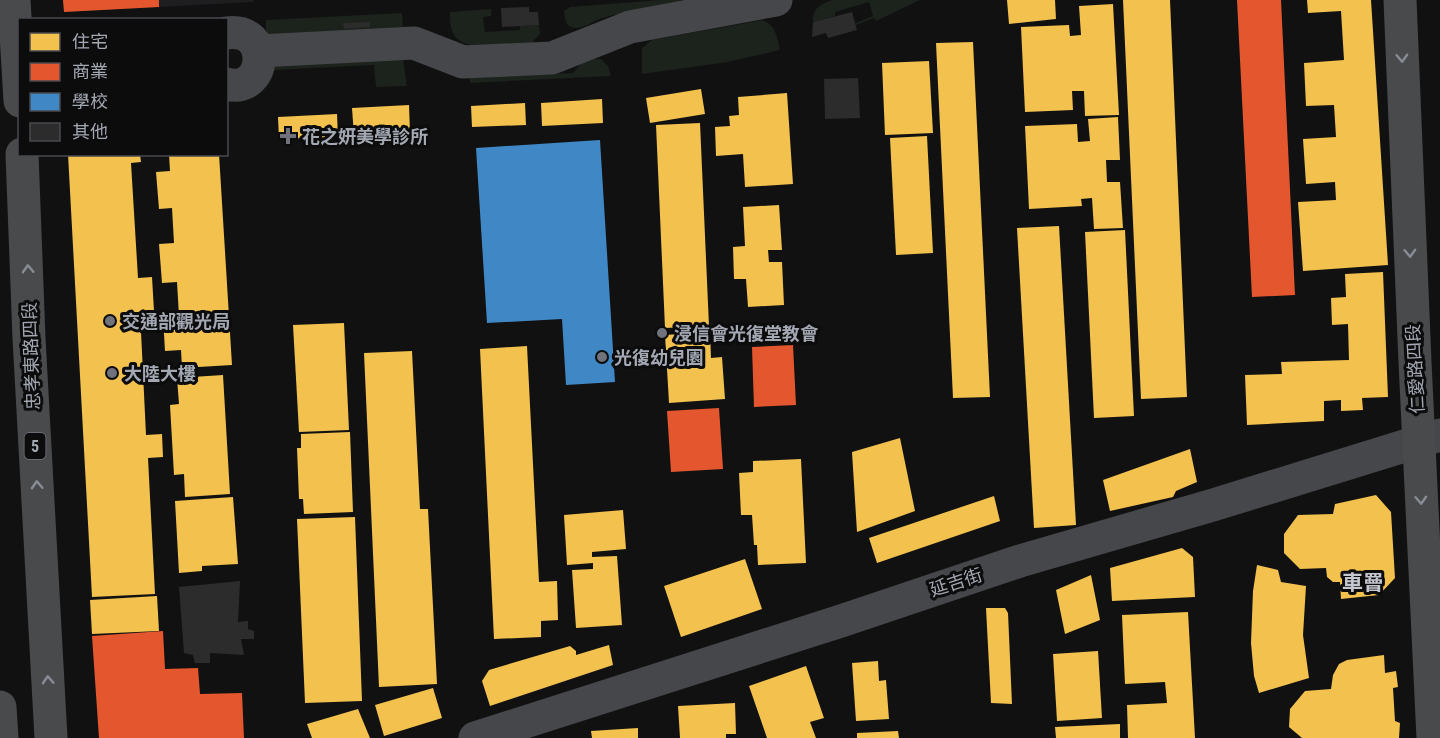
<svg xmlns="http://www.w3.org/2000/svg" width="1440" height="738" font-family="'Roboto Condensed','Noto Sans TC',sans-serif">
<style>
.built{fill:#1e1e20}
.green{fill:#1c221c}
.homes{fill:#f2c14e}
.shops{fill:#e4572e}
.schools{fill:#3f88c5}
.building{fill:#2c2c2d}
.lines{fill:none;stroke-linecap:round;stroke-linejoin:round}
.minor{stroke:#46474a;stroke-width:33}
.major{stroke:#484a4c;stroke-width:33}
.oneway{stroke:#888c94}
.poi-dot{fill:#70737b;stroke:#0c0c0d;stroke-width:2}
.labels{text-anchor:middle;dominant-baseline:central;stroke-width:6;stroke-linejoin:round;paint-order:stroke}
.shield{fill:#0c0c0d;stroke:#767981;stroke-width:1.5}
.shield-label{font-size:16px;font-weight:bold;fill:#a3a8b3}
.poi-label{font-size:18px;font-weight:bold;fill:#a3a8b3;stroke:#0c0c0d;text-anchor:start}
.street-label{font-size:18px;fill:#a3a8b3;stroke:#0c0c0d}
.quarter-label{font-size:21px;font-weight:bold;fill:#c4c7cf;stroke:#0c0c0d}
</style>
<rect width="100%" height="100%" fill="#111112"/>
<polygon class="built" points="63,0 253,0 253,2 64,12"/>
<g class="green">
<path d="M660,0H704C670,5 636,9 602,18C593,21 581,31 571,27C565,25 565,17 564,11L570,7Z"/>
<path d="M832,0H920L876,21L874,18L856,25V23L873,16L869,2L835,12V16L813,22C813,8 819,5 832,0Z"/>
<path d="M491,9V16L483,17L485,32L520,30V26L539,25L540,34L530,44C511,45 466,54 454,35C450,28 450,19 450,12Z"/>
<polygon points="402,13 403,27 266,35 266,20"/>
<path d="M762,20C776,25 777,37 780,50L728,62L642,74V48L652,40Z"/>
<polygon points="403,58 407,86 376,87 374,65 275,70 272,68 275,64"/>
<polygon points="592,59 601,59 608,66 611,76 470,83 470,78 573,73 582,62"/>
</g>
<g class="homes">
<polygon points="1007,0 1055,0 1056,19 1009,24"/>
<polygon points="1123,0 1170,0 1187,397 1141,399"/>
<polygon points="1307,0 1371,0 1388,265 1303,271 1298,202 1336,200 1335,182 1306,184 1303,139 1336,137 1334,105 1306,106 1304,63 1344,60 1341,11 1308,13"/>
<polygon points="1113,4 1119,115 1085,116 1084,91 1072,91 1073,110 1025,112 1021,27 1069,25 1070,36 1081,35 1079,6"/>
<polygon points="973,42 990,397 953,398 936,43"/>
<polygon points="929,61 933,133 885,135 882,63"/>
<polygon points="701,89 705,114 650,123 646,98"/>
<polygon points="787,93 793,184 745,187 743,154 716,156 715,127 730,126 729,116 739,115 738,97"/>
<polygon points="602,99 603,123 542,126 541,103"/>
<polygon points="525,103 526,125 472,127 471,106"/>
<polygon points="409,105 410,133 354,136 352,108"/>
<polygon points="337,114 338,137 279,139 278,117"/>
<polygon points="1118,117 1120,160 1106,160 1107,182 1120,182 1123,228 1094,229 1092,198 1081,199 1082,206 1029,209 1025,126 1077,124 1078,142 1090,141 1088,119"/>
<polygon points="700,123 709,326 665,328 656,125"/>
<polygon points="927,136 933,253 896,255 890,138"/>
<polygon points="68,154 140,154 141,162 131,163 138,278 152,277 154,311 140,311 146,435 162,434 163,457 148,458 155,594 92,597"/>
<polygon points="169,154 219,154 232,365 182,368 181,350 165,351 163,317 179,316 177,282 162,283 159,244 174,243 172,208 159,209 156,172 170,171"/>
<polygon points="779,205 782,250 768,250 769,262 782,262 784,305 748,307 746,279 734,279 733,247 745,246 743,207"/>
<polygon points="1059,226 1076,525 1034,528 1017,228"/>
<polygon points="1125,230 1134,416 1094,418 1085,232"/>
<polygon points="1383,272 1388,397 1362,398 1363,410 1341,411 1341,400 1324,401 1324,421 1247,425 1245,375 1282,374 1281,362 1349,360 1348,324 1332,325 1331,298 1346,297 1345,274"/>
<polygon points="344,323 349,430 299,432 293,325"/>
<polygon points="710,332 711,358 722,357 725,399 669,403 665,335"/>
<polygon points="527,346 539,582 557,581 558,620 541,621 541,637 494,639 480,349"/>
<polygon points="412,351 420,509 428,509 437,684 379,687 364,353"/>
<polygon points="223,375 230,494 185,497 184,474 174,475 170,405 179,404 177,378"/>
<polygon points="350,432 353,512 304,514 303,499 299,499 297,448 301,448 301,434"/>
<polygon points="900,438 915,511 857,532 852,452"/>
<polygon points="1190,449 1197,482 1176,491 1173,497 1110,511 1103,480"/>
<polygon points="801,459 806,563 758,565 757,545 754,545 752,515 741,515 739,473 753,472 753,461"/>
<polygon points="1376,495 1391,512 1395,578 1379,595 1341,599 1340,582 1333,582 1327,577 1326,568 1300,569 1284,553 1284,534 1298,515 1333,514 1335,504"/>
<polygon points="994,496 1000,521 877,563 869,538"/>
<polygon points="233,497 238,564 202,566 202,571 179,573 175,501"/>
<polygon points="623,510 626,549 592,552 592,557 617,556 622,625 576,628 572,570 593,569 593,563 567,565 564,515"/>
<polygon points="355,517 362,701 305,703 297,519"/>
<polygon points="1182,548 1193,557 1195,597 1112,601 1110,568"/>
<polygon points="745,559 762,609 681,637 664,586"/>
<polygon points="1257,565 1278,570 1281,582 1306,586 1303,635 1309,678 1259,693 1254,676 1251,643 1253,591"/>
<polygon points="1091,575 1100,620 1065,634 1056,590"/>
<polygon points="157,596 159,631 92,634 90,600"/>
<polygon points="986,608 1005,608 1008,613 1012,704 991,703"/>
<polygon points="1188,612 1195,738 1128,738 1127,705 1167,703 1165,682 1125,684 1122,615"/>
<polygon points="609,645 613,665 490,706 482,681 489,670 570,646 576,651 576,655"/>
<polygon points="1098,651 1102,718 1057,721 1053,654"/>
<polygon points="1384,655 1385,673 1396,671 1398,687 1393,688 1395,721 1400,723 1399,738 1302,738 1289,727 1290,709 1305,691 1331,689 1333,675 1339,664 1347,660"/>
<polygon points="878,661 879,681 886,680 889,719 856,721 852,663"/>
<polygon points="806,666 824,718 810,722 816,738 767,738 749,686"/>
<polygon points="433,688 442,718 384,736 375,705"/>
<polygon points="735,703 736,734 726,734 726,738 680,738 678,706"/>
<polygon points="358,709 370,738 312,738 307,724"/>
<polygon points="1120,724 1120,738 1056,738 1055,727"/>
<polygon points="638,728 638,738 592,738 591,731"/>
<polygon points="898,731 899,738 857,738 857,733"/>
</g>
<g class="shops">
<polygon points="63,0 159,0 159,7 64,12"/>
<polygon points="1237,0 1281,0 1295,295 1252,297"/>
<polygon points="793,345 796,405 754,407 752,347"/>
<polygon points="719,408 723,469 671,472 667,411"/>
<polygon points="163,631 165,669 198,668 200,694 242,693 244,738 99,738 92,636"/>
</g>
<polygon class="schools" points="600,140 615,382 566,385 562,319 487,323 476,148"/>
<g class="building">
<polygon points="529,7 529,12 538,12 539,25 502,27 501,8"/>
<polygon points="852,12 857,30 828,38 826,33 812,37 813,22"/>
<polygon points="370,22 370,27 344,29 343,23"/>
<polygon points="858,78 860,118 825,119 824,79"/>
<polygon points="240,581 238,622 248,621 248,629 254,631 254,639 241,639 244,655 210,653 210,663 195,663 193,655 184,653 179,587"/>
</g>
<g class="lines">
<g class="minor">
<path d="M226,33C273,26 267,95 226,84"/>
<polyline points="259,51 414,43 463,62 552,58 630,27 776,0"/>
<polyline points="475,738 841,621 1020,561 1213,505 1440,435"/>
</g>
<g class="major">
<polyline points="14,0 20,101"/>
<polyline points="1400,0 1415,362 1433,738"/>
<polyline points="22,154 29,338 51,738"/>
<polyline points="0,707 2,738"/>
</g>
</g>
<defs><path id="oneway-chevron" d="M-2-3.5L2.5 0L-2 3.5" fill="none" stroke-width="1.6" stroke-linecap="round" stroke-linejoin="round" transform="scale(1.5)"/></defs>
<g class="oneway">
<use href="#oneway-chevron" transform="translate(1402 58) rotate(88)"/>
<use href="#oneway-chevron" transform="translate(1410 253) rotate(88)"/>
<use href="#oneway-chevron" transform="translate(28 269) rotate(-92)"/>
<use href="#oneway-chevron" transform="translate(37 485) rotate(-93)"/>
<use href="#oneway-chevron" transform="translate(1421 500) rotate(87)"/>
<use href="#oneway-chevron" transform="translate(48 680) rotate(-93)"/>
</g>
<g class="poi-dot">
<path d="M285 127h6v6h6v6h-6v6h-6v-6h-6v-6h6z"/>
<circle cx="110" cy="321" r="6"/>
<circle cx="662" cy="333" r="6"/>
<circle cx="602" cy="357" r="6"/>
<circle cx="112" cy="373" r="6"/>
</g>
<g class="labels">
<rect class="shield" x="24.5" y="433" width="21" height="26" rx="4.5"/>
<g class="shield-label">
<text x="35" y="446">5</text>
</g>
<g class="poi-label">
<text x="302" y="136">花之妍美學診所</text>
<text x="122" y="321">交通部觀光局</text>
<text x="674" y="333">浸信會光復堂教會</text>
<text x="614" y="357">光復幼兒園</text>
<text x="124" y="373">大陸大樓</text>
</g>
<g class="street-label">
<text transform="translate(31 356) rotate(-92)">忠孝東路四段</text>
<text transform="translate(1415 369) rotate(-93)">仁愛路四段</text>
<text transform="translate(956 582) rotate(-18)">延吉街</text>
</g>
<g class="quarter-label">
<text x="1363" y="583">車罾</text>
</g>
</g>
<rect x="18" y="18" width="210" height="138" fill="#0c0c0d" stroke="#484a4f" stroke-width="1.5"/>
<rect x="30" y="33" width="30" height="18" fill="#f2c14e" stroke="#484a4f" stroke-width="1.5"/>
<text x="72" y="48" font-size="18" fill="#a3a8b3">住宅</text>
<rect x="30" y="63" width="30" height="18" fill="#e4572e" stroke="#484a4f" stroke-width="1.5"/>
<text x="72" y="78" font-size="18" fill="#a3a8b3">商業</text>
<rect x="30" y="93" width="30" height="18" fill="#3f88c5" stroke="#484a4f" stroke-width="1.5"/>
<text x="72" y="108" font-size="18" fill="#a3a8b3">學校</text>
<rect x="30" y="123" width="30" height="18" fill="#2c2c2d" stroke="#484a4f" stroke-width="1.5"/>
<text x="72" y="138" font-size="18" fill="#a3a8b3">其他</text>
</svg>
